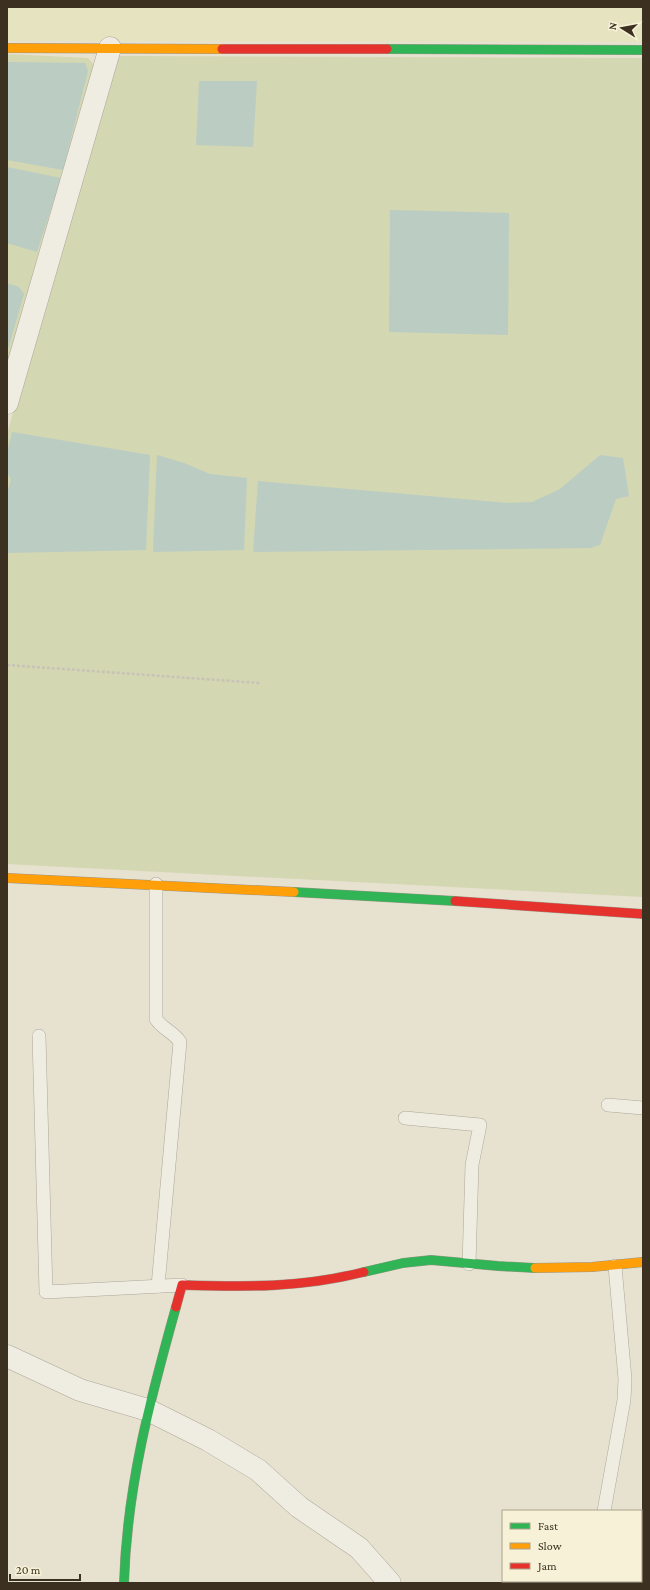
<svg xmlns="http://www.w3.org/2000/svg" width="650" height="1590" font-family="'Crimson Pro',serif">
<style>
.farmland{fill:#e6e3c1}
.green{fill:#d3d7b2}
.water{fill:#bbccc3}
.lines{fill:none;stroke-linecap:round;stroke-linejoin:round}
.lane-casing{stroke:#aca799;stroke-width:14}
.street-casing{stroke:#aca799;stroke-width:23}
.fast-casing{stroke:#9c9688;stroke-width:10}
.slow-casing{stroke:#9c9688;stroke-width:10}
.jam-casing{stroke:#9c9688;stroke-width:10}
.path{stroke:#c8c3b8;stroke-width:2.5;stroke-dasharray:3 2;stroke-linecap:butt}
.lane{stroke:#efece2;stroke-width:13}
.street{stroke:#efece2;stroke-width:22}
.fast{stroke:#30b455;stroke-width:9}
.slow{stroke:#ff9f0a;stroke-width:9}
.jam{stroke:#e5322d;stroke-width:9}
</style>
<rect width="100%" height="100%" fill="#e7e2d0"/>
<polygon class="farmland" points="7,7 643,7 643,42 7,41"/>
<g class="green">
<polygon points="7,54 88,58 95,66 7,375"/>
<polygon points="115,56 643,58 643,897 7,864 7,434"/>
</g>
<g class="water">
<polygon points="7,62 85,63 88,71 63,170 7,160"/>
<polygon points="199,81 257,81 253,147 196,145"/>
<polygon points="7,167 61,178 37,252 7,243"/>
<polygon points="390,210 509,213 508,335 389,332"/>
<polygon points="7,283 19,287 24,294 7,352"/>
<polygon points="12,432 150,455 146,550 7,553 7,493 11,480 7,472 7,453"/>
<polygon points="157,455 184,463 210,474 247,478 244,550 153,552"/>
<polygon points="600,455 623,458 629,496 616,499 600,545 591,548 253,552 258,481 508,503 532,502 560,489"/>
</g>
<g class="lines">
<defs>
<g id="lane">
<path d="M156,884V1019C162,1029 174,1032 180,1042L158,1286"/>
<polyline points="39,1036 46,1292 182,1285"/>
<polyline points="608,1105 643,1108"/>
<polyline points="405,1118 480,1125 472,1165 469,1264"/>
<polyline points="604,1511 624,1400 625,1379 615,1266"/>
</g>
<g id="street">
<polyline points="7,403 110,48"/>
<polyline points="7,1356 80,1390 148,1410 208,1440 258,1470 299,1507 359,1548 390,1583"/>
</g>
<g id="fast">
<polyline points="387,49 643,50"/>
<polyline points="294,892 455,901"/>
<polyline points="364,1272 403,1263 431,1260 498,1266 535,1268"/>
<path d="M124,1583C127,1486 150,1400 176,1307"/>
</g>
<g id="slow">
<polyline points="7,48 222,49"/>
<polyline points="7,878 294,892"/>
<polyline points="535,1268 592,1267 643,1262"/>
</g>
<g id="jam">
<polyline points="222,49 387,49"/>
<polyline points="455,901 643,914"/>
<path d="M176,1307L182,1285C246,1287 301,1288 364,1272"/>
</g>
</defs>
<use href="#lane" class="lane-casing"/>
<use href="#street" class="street-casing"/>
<use href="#fast" class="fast-casing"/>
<use href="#slow" class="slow-casing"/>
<use href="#jam" class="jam-casing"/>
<polyline class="path" points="7,665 260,683"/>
<use href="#lane" class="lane"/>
<use href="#street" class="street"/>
<use href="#fast" class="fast"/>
<use href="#slow" class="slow"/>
<use href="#jam" class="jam"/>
</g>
<rect width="650" height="1590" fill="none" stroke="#3c3120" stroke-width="16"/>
<rect x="502" y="1510" width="140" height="72" fill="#f7f1d7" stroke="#aca48e"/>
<rect x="510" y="1523" width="20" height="6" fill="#30b455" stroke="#aca48e"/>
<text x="538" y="1530" font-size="12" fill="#3c3120">Fast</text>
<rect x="510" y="1543" width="20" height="6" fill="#ff9f0a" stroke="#aca48e"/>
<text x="538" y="1550" font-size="12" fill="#3c3120">Slow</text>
<rect x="510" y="1563" width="20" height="6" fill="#e5322d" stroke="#aca48e"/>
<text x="538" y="1570" font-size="12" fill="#3c3120">Jam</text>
<g transform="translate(622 28) rotate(281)" stroke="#f7f1d7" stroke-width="3" paint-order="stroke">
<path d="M0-3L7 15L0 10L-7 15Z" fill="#3c3120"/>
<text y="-6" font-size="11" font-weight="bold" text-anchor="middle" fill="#3c3120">N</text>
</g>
<path d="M10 1574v6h70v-6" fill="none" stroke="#3c3120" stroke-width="2"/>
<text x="16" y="1574" font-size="12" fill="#3c3120" stroke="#f7f1d7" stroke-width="3" paint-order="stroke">20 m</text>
</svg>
